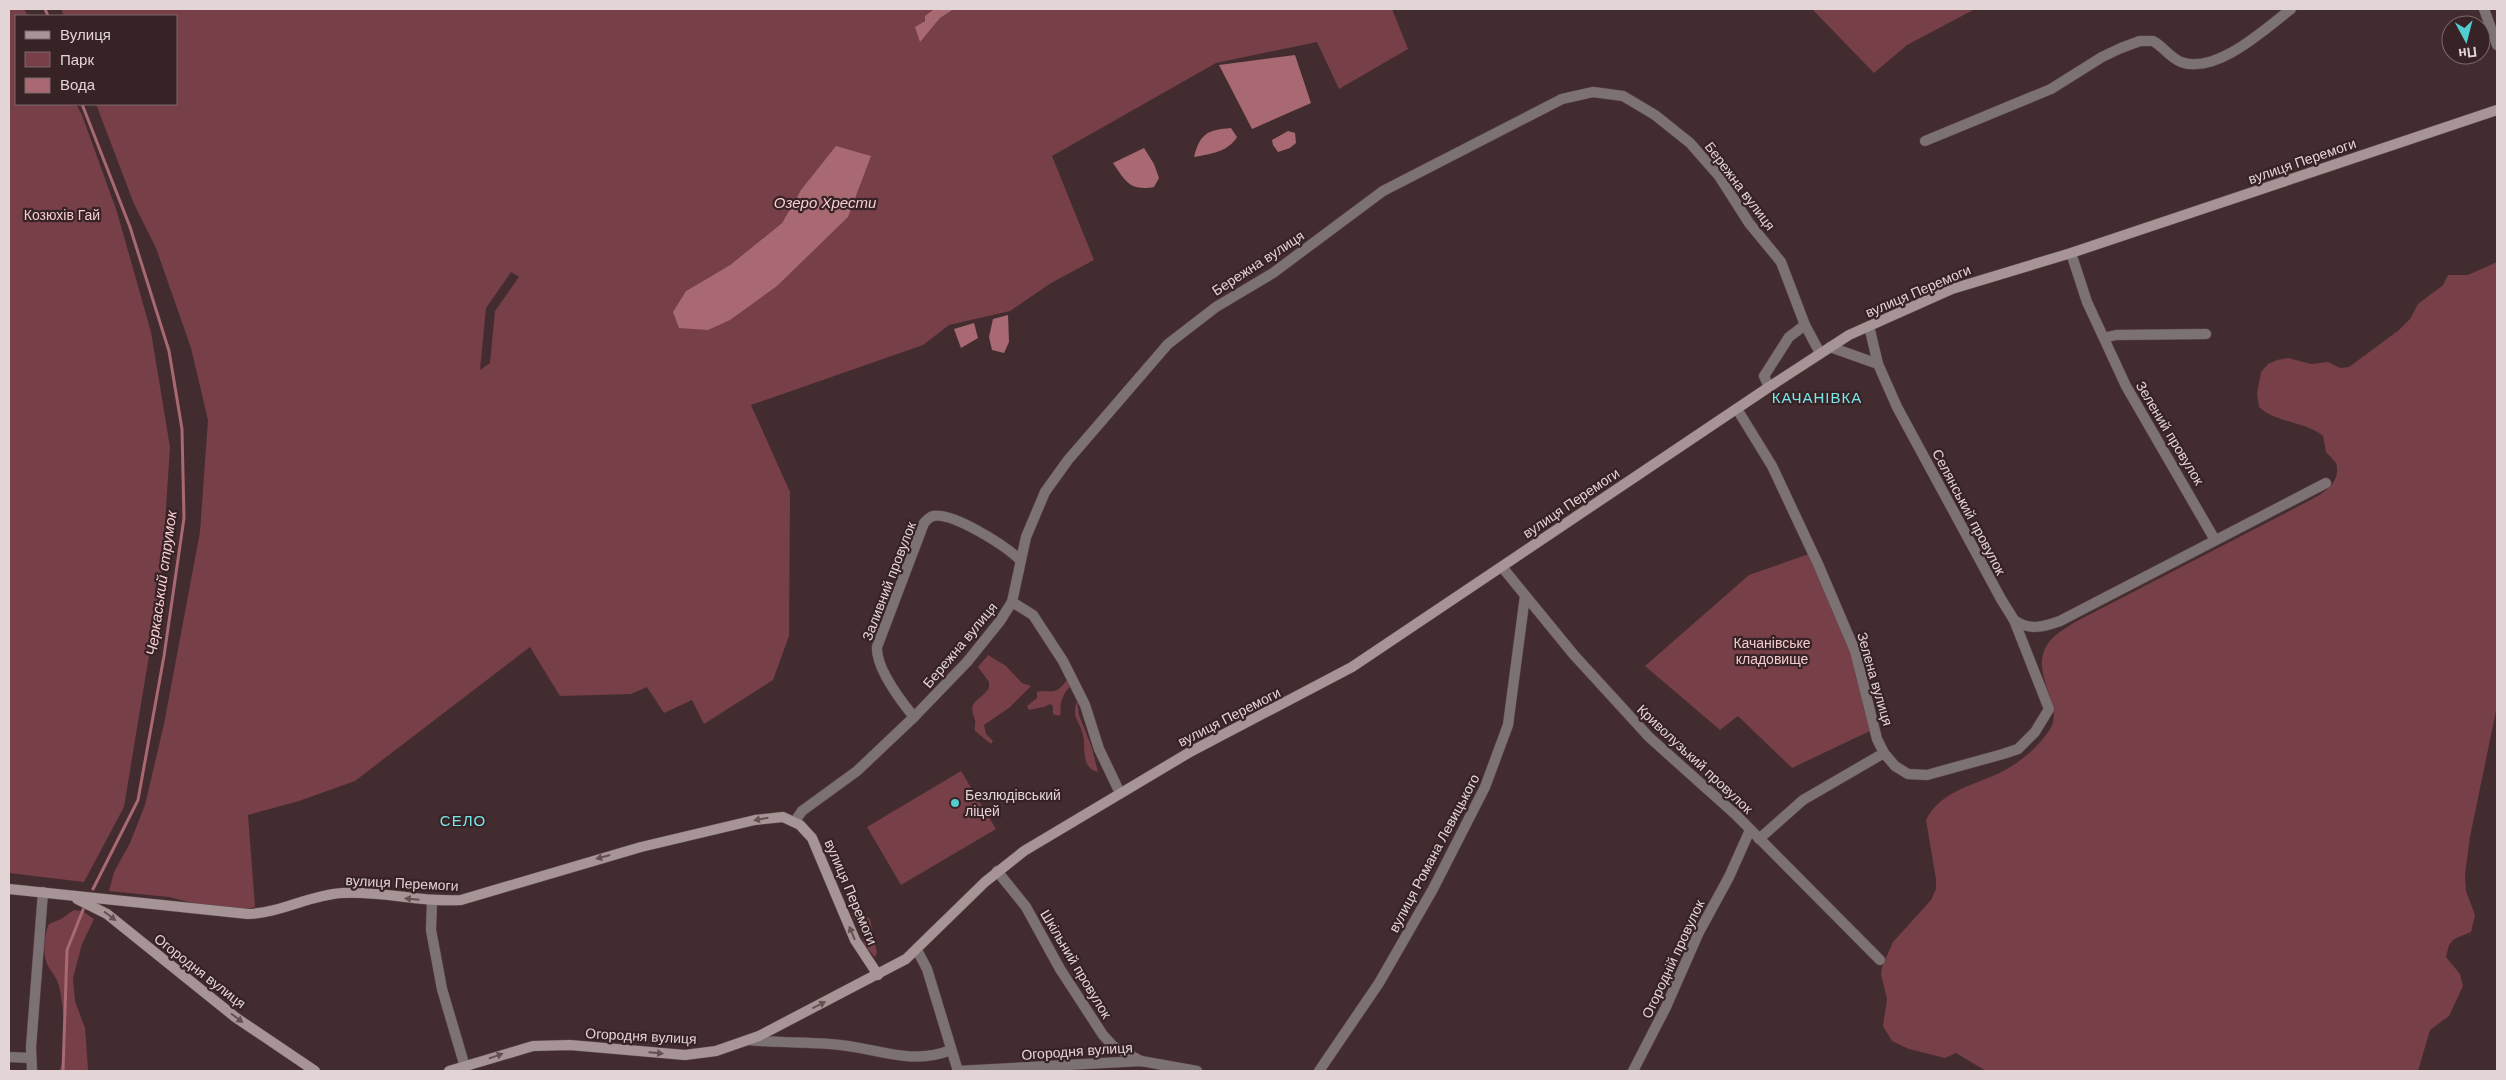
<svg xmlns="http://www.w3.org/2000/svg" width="2506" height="1080" font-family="Helvetica,sans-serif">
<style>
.green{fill:#773f48;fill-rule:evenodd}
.water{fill:#a86972}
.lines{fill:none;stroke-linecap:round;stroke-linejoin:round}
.stream{stroke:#a86972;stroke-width:3}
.street-casing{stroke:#5f4a4d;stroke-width:11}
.secondary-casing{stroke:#5f4a4d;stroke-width:11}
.street{stroke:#7d7273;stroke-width:10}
.secondary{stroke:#a79496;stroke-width:10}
.oneway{fill:#645052}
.poi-dot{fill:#52cdcf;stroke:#372225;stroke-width:2}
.labels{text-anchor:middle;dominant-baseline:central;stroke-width:4.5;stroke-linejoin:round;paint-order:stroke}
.street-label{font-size:14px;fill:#e3d4d6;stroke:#372225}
.park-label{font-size:14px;fill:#f3ccd0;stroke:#372225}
.poi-label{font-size:14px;fill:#e3d4d6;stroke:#372225;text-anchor:start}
.water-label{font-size:15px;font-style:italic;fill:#f7cfd4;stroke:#372225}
.neighbourhood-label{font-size:15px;letter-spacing:1px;fill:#7ae6e8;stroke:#372225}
</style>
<rect width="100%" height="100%" fill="#422c2f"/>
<g class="green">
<polygon points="9,9 24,9 28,16 16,16 16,104 76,104 82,115 117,212 151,332 170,447 161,583 124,807 84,882 9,873"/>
<path d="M61,9H934C925,14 918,32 920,41L940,18L954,9H1392L1408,49L1339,89L1317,42L1216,63L1052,156L1094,260L1051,283L1010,311L949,325L923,345L751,405L790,492L789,636L773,680L704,724L692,700L664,713L647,687L631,694L560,696L530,647L355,781L299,801L248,815L255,907L232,913L169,897L109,891L114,872L130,843L145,805L164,724L200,532L208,420L191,348L156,248L134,204L96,104H176V16H64ZM801,190L730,320L686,291L730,265L782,223ZM511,272L519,277L495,311L490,363L480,370L486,308Z"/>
<polygon points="1812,9 1975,9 1907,45 1874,73"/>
<path d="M2497,262V706L2470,837L2465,874L2466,891L2475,915L2471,932L2454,939L2449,945L2446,957L2460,974L2463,986L2449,1016L2430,1030L2418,1071H1986L1956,1053L1945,1058L1909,1049L1892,1041L1883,1026L1887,999L1881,974L1882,967L1893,942L1931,900L1936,889V879L1926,820C1941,789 1978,785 2005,770C2022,761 2040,745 2050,729C2065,707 2029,673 2047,645C2054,634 2066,628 2077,621L2299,506C2316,497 2343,486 2336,463L2326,452L2323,436C2305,421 2276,423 2259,407L2257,394L2261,372L2268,364L2277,360L2288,358L2311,364L2328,362L2340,368L2349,367L2399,330L2410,319L2418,304L2443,285L2448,275H2468Z"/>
<polygon points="1809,554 1849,644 1872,730 1792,768 1738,716 1720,730 1645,666 1749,575"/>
<path d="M988,655L1006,666L1022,683L1031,686L1009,708L984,725L986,734L993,741L991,744L975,731C974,727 976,724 975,720C967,699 979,703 989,688V682L978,667Z"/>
<path d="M1067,680L1070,687C1063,693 1059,704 1061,713L1059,716L1053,714V706L1050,704L1044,707L1029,710L1027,706L1037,698V692C1050,688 1054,698 1067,680Z"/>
<path d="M1077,701L1079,715L1092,748L1098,772C1080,768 1086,747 1083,735C1080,720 1071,719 1077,701Z"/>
<polygon points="961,771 996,829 901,885 867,827"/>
<polygon points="853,908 870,919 877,953 875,957 864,945 863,936 852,914"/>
<path d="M74,910L82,911L94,919L82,944L73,978L75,1001L85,1028L88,1069V1071H59C68,1053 64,1006 59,986C57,978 52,973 48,966C42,954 44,935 49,924L61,919Z"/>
</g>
<g class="water">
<polygon points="934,9 954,9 940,18 920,42 915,27 925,21 925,16"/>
<polygon points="1295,55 1311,103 1252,129 1219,65"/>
<path d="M1231,128L1237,137C1228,152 1210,154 1194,157C1200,133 1208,130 1231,128Z"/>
<polygon points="1288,131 1295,133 1296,143 1290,148 1278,152 1273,145 1272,140"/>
<polygon points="836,146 871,156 848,217 777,286 730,320 708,330 679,328 673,312 686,291 730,265 782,223 801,190"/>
<path d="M1144,148L1154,164L1159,178L1154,187C1130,191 1126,182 1113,163Z"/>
<polygon points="1008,315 1009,342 1004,353 992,350 989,337 993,319"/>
<polygon points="974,323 978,338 961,348 954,329"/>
</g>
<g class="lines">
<g class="stream">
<polyline points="45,9 48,16"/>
<polyline points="82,104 130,227 169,351 182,429 184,518 164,656 138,800 93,889"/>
<polyline points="63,1071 67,950 85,905"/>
</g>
<defs>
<g id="street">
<polyline points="2484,9 2497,45"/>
<path d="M1925,141L2051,89L2102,57L2121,48L2140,41H2153C2164,47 2169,57 2181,62C2216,75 2265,29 2291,9"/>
<polyline points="2071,253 2087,302 2126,386 2215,540"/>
<polyline points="2104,338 2116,335 2206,334"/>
<polyline points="1830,347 1878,364"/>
<polyline points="1769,387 1764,376 1766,373 1789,337 1805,325"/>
<polyline points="1737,409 1772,466 1818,564 1855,651 1877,739 1884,753 1895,766 1908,774 1927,775 2003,754 2018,749 2035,732 2049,709 2014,620 2001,599 1897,407 1878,364 1869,326"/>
<polyline points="1502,567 1574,655 1649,737 1736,815 1880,960"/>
<polyline points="1012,602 1033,615 1063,661 1085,705 1099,749 1120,793"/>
<path d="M2014,620C2030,631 2043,627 2060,621L2326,483"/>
<path d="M914,717C901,701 876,668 877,647L924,523C927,520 929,517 933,516C953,512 1006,546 1020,560"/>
<polyline points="795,821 802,811 857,771 914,717 967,662 1000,621 1012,602 1026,537 1045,492 1068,460 1168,344 1216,307 1273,273 1383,191 1562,99 1593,92 1623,96 1655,115 1690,143 1719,176 1749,223 1781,262 1805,325 1820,353"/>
<polyline points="1759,839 1803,800 1884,753"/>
<polyline points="997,871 1026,907 1060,969 1103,1035 1113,1046 1141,1061"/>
<polyline points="432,900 431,930 442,989 465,1067"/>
<polyline points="917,950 927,969 958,1071"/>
<path d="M749,1040C776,1043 803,1042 830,1044C873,1046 908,1067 951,1050"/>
<polyline points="9,1057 31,1058"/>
<polyline points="32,1071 31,1047 43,892"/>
<polyline points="958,1071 1141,1061 1197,1071"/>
<polyline points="1319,1071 1379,983 1433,889 1485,787 1508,725 1525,596"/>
<polyline points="1633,1071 1666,1007 1699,932 1729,877 1750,830"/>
</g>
<g id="secondary">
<path d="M9,889L248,914C281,913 309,895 342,893C381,890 421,903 461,900L641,847L755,820L783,817L800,825L812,838L855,940L878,975"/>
<polyline points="77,899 107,914 235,1017 315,1071"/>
<polyline points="449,1071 533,1046 570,1045 685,1055 716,1051 759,1036 906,959 985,882 1024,851 1190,752 1352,667 1769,387 1849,335 1952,289 2071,253 2497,110"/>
</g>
</defs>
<use href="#street" class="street-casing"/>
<use href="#secondary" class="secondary-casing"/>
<use href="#street" class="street"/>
<use href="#secondary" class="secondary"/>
</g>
<defs><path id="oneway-solid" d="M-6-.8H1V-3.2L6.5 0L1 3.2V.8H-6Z" transform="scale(1.25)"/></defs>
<g class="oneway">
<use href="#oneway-solid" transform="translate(761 819) rotate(170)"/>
<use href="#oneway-solid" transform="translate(603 857) rotate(165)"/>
<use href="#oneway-solid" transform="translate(412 899) rotate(-175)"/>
<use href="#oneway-solid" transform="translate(110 916) rotate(37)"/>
<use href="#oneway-solid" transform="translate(852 933) rotate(-113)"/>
<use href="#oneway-solid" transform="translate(819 1005) rotate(-27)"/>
<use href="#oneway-solid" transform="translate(237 1018) rotate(37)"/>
<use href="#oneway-solid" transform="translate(656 1053) rotate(5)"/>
<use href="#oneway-solid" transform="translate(496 1056) rotate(-19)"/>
</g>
<circle class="poi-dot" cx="955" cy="803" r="5"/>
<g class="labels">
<g class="street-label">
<text transform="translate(2302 161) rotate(-19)">вулиця Перемоги</text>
<text transform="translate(1740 186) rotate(53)">Бережна вулиця</text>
<text transform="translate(1258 263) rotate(-33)">Бережна вулиця</text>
<text transform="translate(1918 291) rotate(-23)">вулиця Перемоги</text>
<text transform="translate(2170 433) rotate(59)">Зелений провулок</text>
<text transform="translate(1571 503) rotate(-34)">вулиця Перемоги</text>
<text transform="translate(1969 512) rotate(62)">Селянський провулок</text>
<text transform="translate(889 581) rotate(-69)">Заливний провулок</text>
<text transform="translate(960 645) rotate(-50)">Бережна вулиця</text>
<text transform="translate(1875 679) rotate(74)">Зелена вулиця</text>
<text transform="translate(1229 717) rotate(-27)">вулиця Перемоги</text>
<text transform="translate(1695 759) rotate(43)">Криволузький провулок</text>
<text transform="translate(1434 853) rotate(-62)">вулиця Романа Левицького</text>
<text transform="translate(402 883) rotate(3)">вулиця Перемоги</text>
<text transform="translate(851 892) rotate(67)">вулиця Перемоги</text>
<text transform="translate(1673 959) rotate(-65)">Огородній провулок</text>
<text transform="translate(1076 964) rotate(59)">Шкільний провулок</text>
<text transform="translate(200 971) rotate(38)">Огородня вулиця</text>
<text transform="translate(641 1036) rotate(3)">Огородня вулиця</text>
<text transform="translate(1077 1051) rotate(-4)">Огородня вулиця</text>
</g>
<g class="park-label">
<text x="62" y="215">Козюхів Гай</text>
<text x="1772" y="643">Качанівське<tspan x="1772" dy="16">кладовище</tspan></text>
</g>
<g class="poi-label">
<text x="965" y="795">Безлюдівський<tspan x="965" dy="16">ліцей</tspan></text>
</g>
<g class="water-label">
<text x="825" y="202">Озеро Хрести</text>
<text transform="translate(161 583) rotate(-82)">Черкаський струмок</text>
</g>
<g class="neighbourhood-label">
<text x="1817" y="397">КАЧАНІВКА</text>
<text x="463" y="820">СЕЛО</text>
</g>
</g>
<rect width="2506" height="1080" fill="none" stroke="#e3d4d6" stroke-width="20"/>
<rect x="15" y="15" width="162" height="90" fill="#372225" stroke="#7c696c"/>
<rect x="25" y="31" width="25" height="8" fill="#a79496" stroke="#7c696c"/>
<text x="60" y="40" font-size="15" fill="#e3d4d6">Вулиця</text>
<rect x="25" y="52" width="25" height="15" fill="#773f48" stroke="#7c696c"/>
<text x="60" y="65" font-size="15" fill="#e3d4d6">Парк</text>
<rect x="25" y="78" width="25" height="15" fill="#a86972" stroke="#7c696c"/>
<text x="60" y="90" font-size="15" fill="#e3d4d6">Вода</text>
<g transform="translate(2466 40) rotate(173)"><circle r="24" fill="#372225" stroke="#7c696c"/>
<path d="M0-4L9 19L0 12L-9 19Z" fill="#52cdcf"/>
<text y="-8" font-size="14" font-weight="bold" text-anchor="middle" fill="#e3d4d6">Пн</text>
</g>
</svg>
